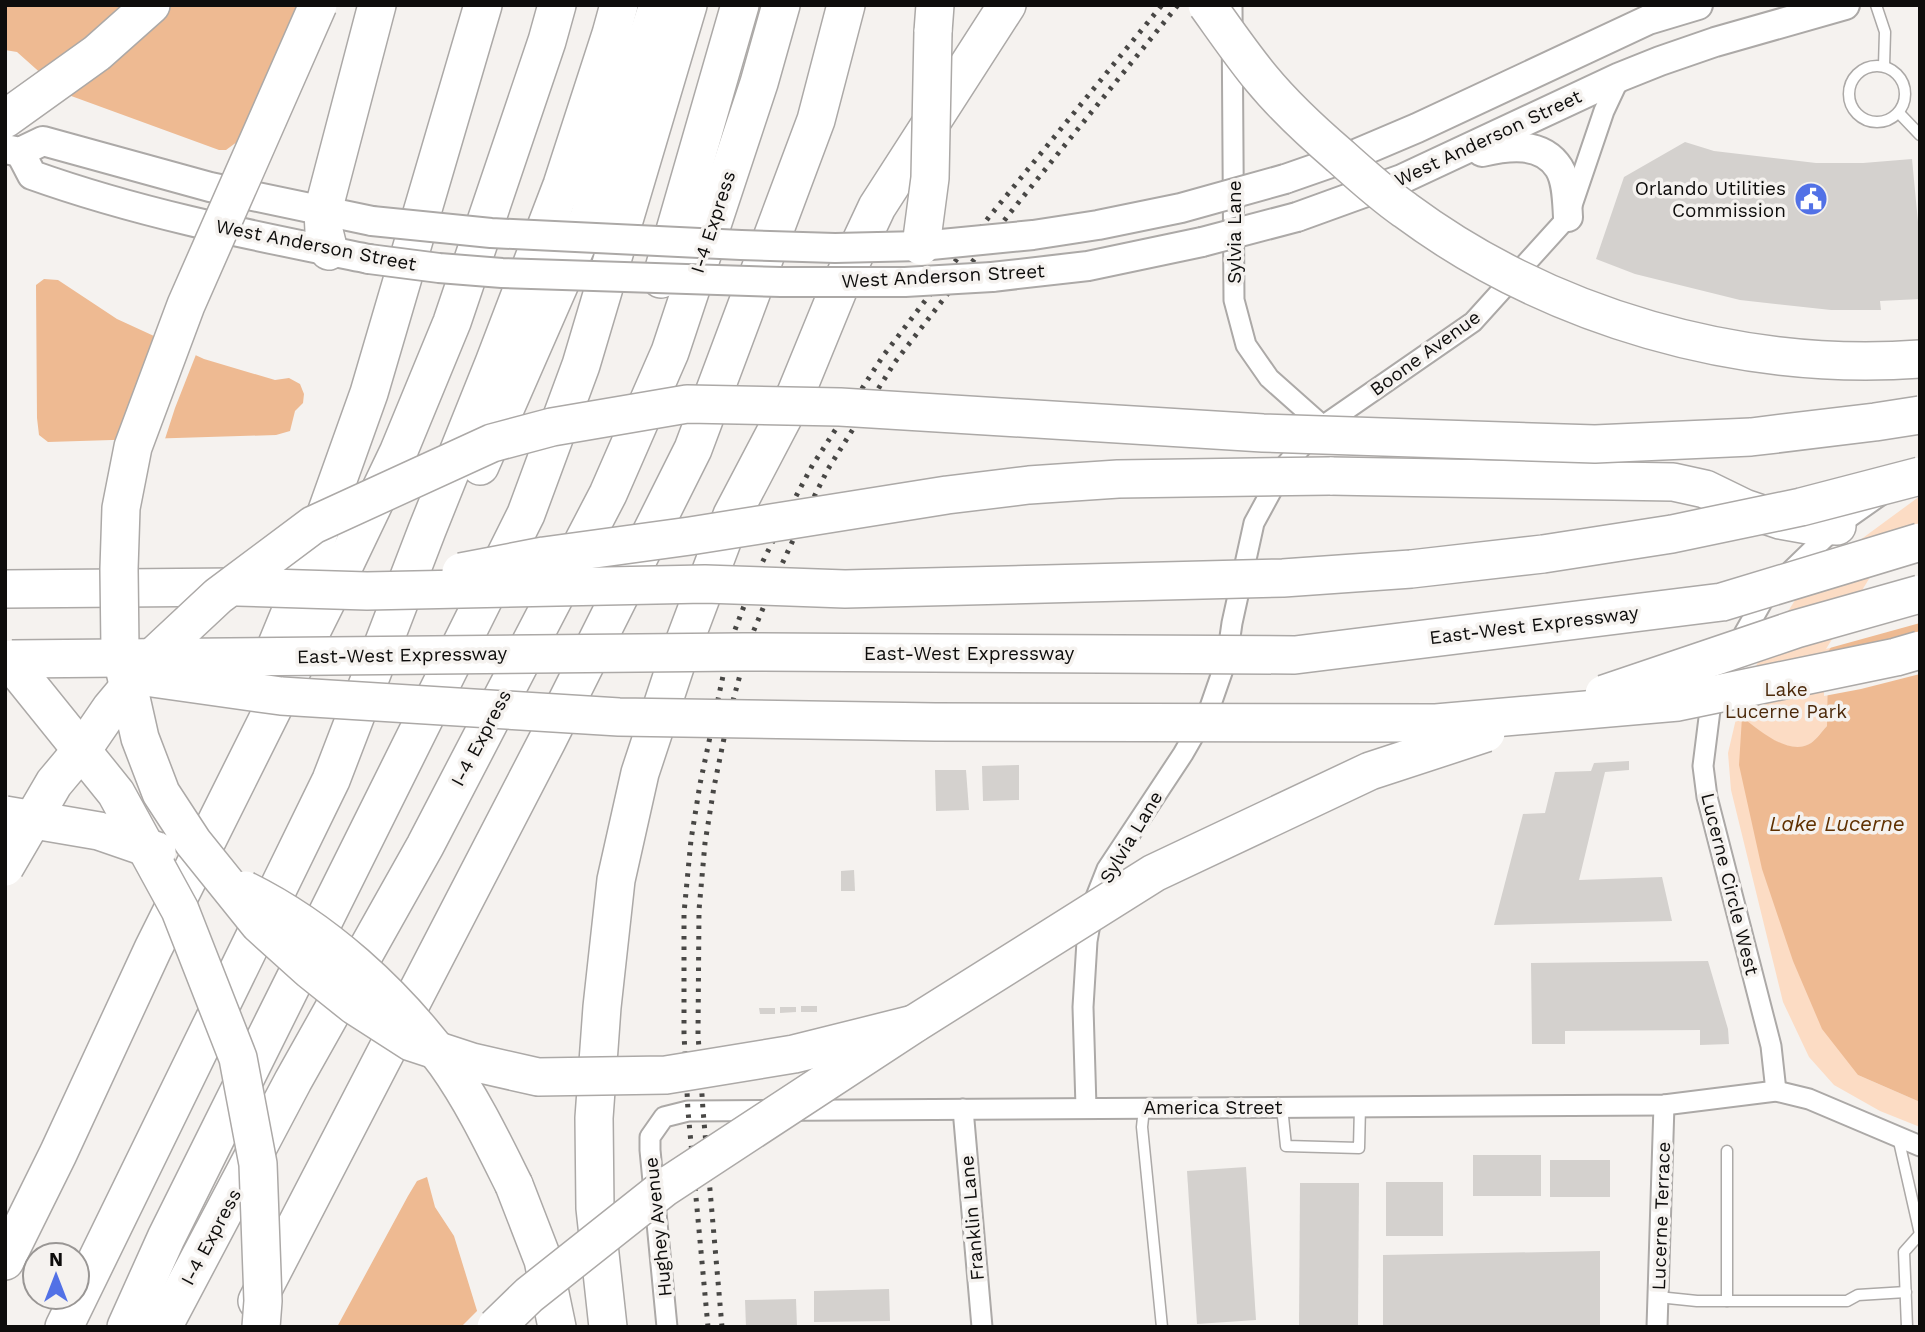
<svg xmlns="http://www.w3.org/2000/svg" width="1925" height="1332" font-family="'Work Sans',sans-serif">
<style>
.green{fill:#fcdcc4}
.water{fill:#eeba92}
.pier{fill:#f5f2ef}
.building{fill:#d4d1ce}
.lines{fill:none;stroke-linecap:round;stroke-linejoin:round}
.lane-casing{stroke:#aca9a7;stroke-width:13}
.street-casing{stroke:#aca9a7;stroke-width:23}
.secondary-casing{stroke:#aca9a7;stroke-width:32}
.highway-casing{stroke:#aca9a7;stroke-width:40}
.lane{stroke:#fff;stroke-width:10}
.street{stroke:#fff;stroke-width:19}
.secondary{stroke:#fff;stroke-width:28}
.highway{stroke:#fff;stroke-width:37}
.rail{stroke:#484745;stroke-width:5;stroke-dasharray:3.5 7;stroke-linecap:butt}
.secondary-bridge-casing{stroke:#aca9a7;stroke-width:32;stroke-linecap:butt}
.highway-bridge-casing{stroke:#aca9a7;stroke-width:40;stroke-linecap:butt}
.secondary-bridge{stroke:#fff;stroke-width:28}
.highway-bridge{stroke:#fff;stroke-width:37}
.labels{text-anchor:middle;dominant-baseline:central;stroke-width:7;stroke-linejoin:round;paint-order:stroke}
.street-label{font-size:19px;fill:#0e0d0c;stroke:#f5f2ef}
.poi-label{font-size:19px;fill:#0e0d0c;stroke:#f5f2ef;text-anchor:end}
.park-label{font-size:19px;fill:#4c2a0b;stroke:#f5f2ef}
.water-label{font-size:21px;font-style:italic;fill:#5f3000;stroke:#f5f2ef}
</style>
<rect width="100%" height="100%" fill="#f5f2ef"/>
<path class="green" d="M1920,496V563L1828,652L1827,726C1822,731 1817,739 1811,743C1789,758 1759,730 1742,718L1858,1075L1920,1102V1127L1880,1111L1834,1085L1809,1057L1783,1002L1731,790L1728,753L1739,706L1761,655L1797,597L1826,565Z"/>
<g class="water">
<polygon points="5,5 298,5 245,136 226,150 219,150 63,93 17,52 5,50"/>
<polygon points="44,279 58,280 117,319 204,359 275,380 289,378 300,384 304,394 303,403 295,411 290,431 276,435 48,442 39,435 37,418 36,285"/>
<path d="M1920,563V1102L1858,1075L1822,1029L1793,961L1762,869L1739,765L1742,717C1759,730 1789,757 1811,743C1817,739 1822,731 1827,726L1828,652L1875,576Z"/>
<polygon points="427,1177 435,1207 454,1236 482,1327 337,1327 408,1196 417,1181"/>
</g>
<g class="pier">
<polygon points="165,337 197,352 175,408 164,442 124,443"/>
<polygon points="1920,560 1920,623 1826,649 1872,574"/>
<polygon points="1920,640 1920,674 1861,689 1824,696 1824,663"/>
<polygon points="481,1307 486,1327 461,1327"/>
</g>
<g class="building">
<polygon points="1685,142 1714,151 1816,163 1863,163 1912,159 1920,243 1920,299 1880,301 1881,310 1831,310 1740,300 1635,274 1596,259 1624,177"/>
<polygon points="1629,761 1629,770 1605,772 1579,880 1662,877 1672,921 1494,925 1523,814 1545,813 1555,772 1591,771 1594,763"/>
<polygon points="1019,765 1019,800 983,801 982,766"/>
<polygon points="935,770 966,770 969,810 936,811"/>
<polygon points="854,870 855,891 841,891 841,871"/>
<polygon points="1708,961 1728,1029 1729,1044 1700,1045 1700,1030 1565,1031 1565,1044 1532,1044 1531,963"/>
<rect x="801" y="1006" width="16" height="6"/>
<polygon points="780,1007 796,1007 796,1012 780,1013"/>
<polygon points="759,1008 775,1008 775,1014 760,1014"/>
<rect x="1473" y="1155" width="68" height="41"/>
<rect x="1550" y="1160" width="60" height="37"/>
<polygon points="1246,1167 1256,1320 1197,1324 1187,1171"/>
<rect x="1386" y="1182" width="57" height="54"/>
<polygon points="1300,1183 1359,1183 1358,1327 1299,1327"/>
<polygon points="1600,1251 1600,1327 1383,1327 1383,1255"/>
<polygon points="889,1289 890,1321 814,1322 814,1291"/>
<polygon points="796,1299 797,1327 746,1327 745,1300"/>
</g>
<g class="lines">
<defs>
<g id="lane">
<polyline points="1876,5 1885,32 1884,66"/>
<circle cx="1877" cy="94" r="28"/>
<polyline points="1899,113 1920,135"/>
<polyline points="1282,1107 1286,1146 1359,1148 1360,1106"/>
<polyline points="1144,1108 1142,1127 1162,1327"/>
<polyline points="1898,1137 1920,1234"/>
<polyline points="1658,1297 1697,1301 1847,1301 1858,1295 1906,1292"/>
<polyline points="1727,1301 1727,1151"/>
<polyline points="1907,1327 1904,1252 1920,1234"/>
</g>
<g id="street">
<polyline points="1232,5 1234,300 1246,345 1269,378 1323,426"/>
<polyline points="1776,1091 1771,1046 1707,797 1703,766 1710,710 1728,662 1766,595 1837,526 1881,495"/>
<polyline points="1086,1107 1083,1007 1087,941 1094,902 1107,869 1183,754 1210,707 1227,658 1232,623 1254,523 1285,466 1314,432 1473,322 1568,217 1604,111 1620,77"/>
<polyline points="963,1109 982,1327"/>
<polyline points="667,1327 650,1150 650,1137 664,1117 688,1111 1664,1105 1776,1091 1809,1099 1920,1146"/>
<polyline points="1657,1327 1664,1105"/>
</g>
<g id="secondary">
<polyline points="5,149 20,152 43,141 210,187 372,221"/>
<path d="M20,152L32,175C141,214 255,236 369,259"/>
<path d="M1482,152C1508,146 1542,141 1559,168C1567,181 1567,201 1568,217"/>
<polyline points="1285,179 1351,156 1417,128 1648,20 1698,5"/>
<polyline points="1297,217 1402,179 1620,77 1660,61 1715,42 1845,5"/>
<polyline points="992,277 1088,266 1202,242"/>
</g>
<g id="highway">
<polyline points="933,32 935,5"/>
<polyline points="5,119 97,53 151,5"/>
<polyline points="329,251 324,231 323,211 377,5"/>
<polyline points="661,279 740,5"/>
<polyline points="480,466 589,217 658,5"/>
<polyline points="1330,476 1673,482 1705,489 1744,508 1780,520 1808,525 1837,526"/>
<polyline points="5,589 238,587"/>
<polyline points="264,676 294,603 369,393 483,5"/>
<polyline points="514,1185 543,1260 557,1327"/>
<polyline points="5,1261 58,1154 153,949 343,568 398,453 452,322 547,41 557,5"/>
<polyline points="257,1301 547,741 693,449 816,120 846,5"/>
<polyline points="64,1327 331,780 427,530 494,363 562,185 611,34 619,5"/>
<polyline points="126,1327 166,1238 526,514 581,365 688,5"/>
<polyline points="163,1327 293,1081 425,846 608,494 670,352 759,83 781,5"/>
<polyline points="608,1327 595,1208 594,1118 602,1007 616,880 640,773 676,664 732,515 796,393 839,288 877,207 1007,5"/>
</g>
</defs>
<use href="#lane" class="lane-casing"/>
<use href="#street" class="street-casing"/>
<use href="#secondary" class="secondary-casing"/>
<use href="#highway" class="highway-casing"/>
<use href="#lane" class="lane"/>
<use href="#street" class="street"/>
<use href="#secondary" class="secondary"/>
<use href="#highway" class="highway"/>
<g class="rail">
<polyline points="708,1327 688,1111 684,1034 684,913 691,840 700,784 730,643 755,577 785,517 812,466 883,356 989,217 1162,5"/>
<polyline points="722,1327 703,1110 698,1034 699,910 705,843 714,787 728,719 749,642 776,577 801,523 828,469 895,362 1010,213 1178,5"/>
</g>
<defs>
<g id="secondary-bridge">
<polyline points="372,221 491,233 741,245 835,248 921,246 1033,235 1098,225 1181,208 1285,179"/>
<polyline points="1202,242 1297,217"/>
<polyline points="369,259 439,268 502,273 781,282 905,282 992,277"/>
</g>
<g id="highway-bridge">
<polyline points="318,5 186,305 133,447 121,508 119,569 120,649 140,738 161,793 193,842 259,924 310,970 355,1006 411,1042 472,1062 538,1077 666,1075 794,1054 914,1024"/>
<path d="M1207,5C1225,30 1242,55 1261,78C1284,106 1312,132 1340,156C1361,175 1382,194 1405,210C1551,318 1740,372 1920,359"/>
<polyline points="921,246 930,178 933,32"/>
<polyline points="461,572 544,556 690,536 947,495 1029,485 1118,479 1330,476"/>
<polyline points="238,587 367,591 705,584 845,589 1283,578 1411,569 1543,554 1672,534 1801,507 1920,476"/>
<polyline points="5,659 12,664 116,793 180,910 238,1058 258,1164 263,1301 261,1327"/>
<polyline points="12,659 743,652 1295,655 1722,602 1920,542"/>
<polyline points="138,676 281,696 619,717 935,722 1436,723 1678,702 1896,657 1920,650"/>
<polyline points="1604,694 1796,629 1920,594"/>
<polyline points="5,815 99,831 157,851"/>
<polyline points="5,867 54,783 85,746 111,708 157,653 218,596 313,525 492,443 552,427 687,404 840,407 1263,433 1595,444 1751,437 1875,422 1920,415"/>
<path d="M245,890C324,929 394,993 446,1063C473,1101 493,1143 514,1185"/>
<polyline points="496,1327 529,1295 664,1188 914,1024 1154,873 1370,771 1486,733"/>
</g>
</defs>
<use href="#secondary-bridge" class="secondary-bridge-casing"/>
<use href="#highway-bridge" class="highway-bridge-casing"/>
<use href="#secondary-bridge" class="secondary-bridge"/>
<use href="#highway-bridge" class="highway-bridge"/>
</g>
<defs>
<symbol id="civic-disc" viewBox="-11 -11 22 22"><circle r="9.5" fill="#5271e6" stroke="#f5f2ef"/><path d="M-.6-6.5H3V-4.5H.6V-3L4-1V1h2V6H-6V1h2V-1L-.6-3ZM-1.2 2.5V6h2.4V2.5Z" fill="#fff"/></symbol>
</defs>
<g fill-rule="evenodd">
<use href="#civic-disc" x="1792" y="180" width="38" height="38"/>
</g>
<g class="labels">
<g class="street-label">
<text transform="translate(1488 138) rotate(-25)">West Anderson Street</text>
<text transform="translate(713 222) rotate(-72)">I-4 Express</text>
<text transform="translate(1234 232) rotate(-90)">Sylvia Lane</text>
<text transform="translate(316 245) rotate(11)">West Anderson Street</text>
<text transform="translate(943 276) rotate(-3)">West Anderson Street</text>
<text transform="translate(1425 353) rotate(-36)">Boone Avenue</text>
<text transform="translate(1534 625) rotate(-7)">East-West Expressway</text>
<text x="969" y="653">East-West Expressway</text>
<text transform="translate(402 655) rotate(-1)">East-West Expressway</text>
<text transform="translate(481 738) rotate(-62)">I-4 Express</text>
<text transform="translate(1131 837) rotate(-59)">Sylvia Lane</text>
<text transform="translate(1730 884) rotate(76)">Lucerne Circle West</text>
<text x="1213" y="1107">America Street</text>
<text transform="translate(1661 1216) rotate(-88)">Lucerne Terrace</text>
<text transform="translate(972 1218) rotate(-95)">Franklin Lane</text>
<text transform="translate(658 1227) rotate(-96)">Hughey Avenue</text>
<text transform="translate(211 1237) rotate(-62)">I-4 Express</text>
</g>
<g class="poi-label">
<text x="1786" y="188">Orlando Utilities<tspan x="1786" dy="22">Commission</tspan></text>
</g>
<g class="park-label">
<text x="1786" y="689">Lake<tspan x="1786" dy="22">Lucerne Park</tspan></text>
</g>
<g class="water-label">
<text x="1837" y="823">Lake Lucerne</text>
</g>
</g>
<rect width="1925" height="1332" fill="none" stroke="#0e0d0c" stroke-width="14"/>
<g transform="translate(56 1276)"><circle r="33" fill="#f5f2ef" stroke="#999694" stroke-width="2"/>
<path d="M0-5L12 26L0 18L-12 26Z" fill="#5271e6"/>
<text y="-10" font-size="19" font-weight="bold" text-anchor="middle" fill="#0e0d0c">N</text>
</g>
</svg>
